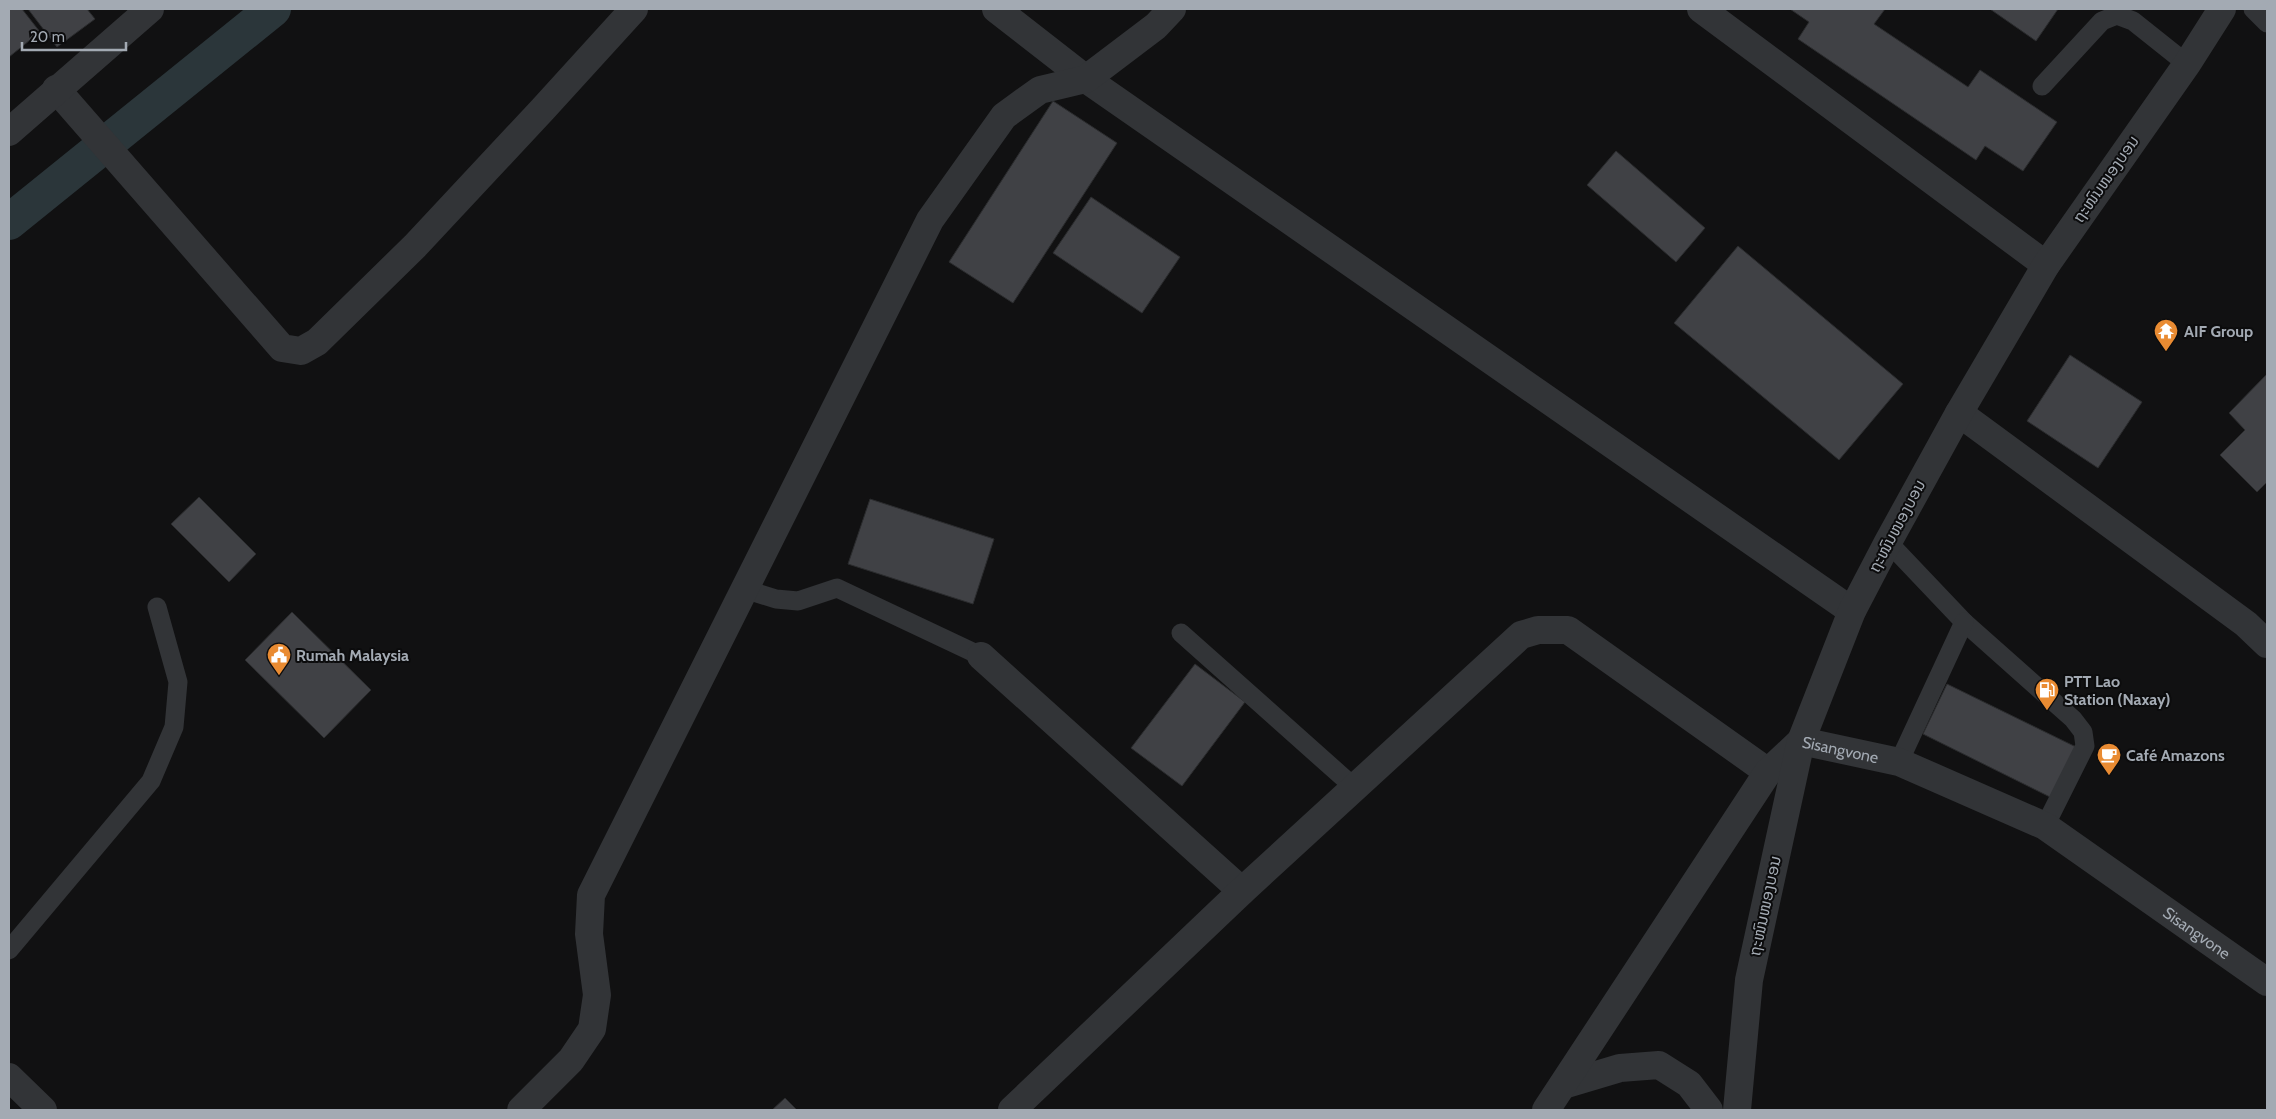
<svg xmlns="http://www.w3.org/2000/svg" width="2276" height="1119" font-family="Cabin,'Noto Sans Lao',sans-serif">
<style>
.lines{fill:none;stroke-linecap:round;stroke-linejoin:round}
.canal{stroke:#2b363a;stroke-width:36}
.building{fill:#404145;stroke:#2b2c2e}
.service{stroke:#323437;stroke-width:19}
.minor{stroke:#323437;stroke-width:28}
.tertiary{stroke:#323437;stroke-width:28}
.labels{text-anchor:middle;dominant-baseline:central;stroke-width:4;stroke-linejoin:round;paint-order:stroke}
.street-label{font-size:16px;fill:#a3aab3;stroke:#0c0c0d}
.poi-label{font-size:16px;font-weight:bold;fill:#a3aab3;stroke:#0c0c0d;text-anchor:start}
</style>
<rect width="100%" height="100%" fill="#111112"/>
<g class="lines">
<polyline class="canal" points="9,222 273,9"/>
</g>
<g class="building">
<polygon points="9,9 22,9 40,32 9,57"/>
<polygon points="28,9 87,9 95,19 57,47"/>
<polygon points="1790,9 1885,9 1874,24 1968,87 1980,70 2057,122 2023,171 1985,146 1976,160 1798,39 1809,22"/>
<polygon points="1990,9 2058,9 2036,41"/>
<polygon points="1053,101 1117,143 1013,303 949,262"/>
<polygon points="1616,151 1705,228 1676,262 1587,185"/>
<polygon points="1091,197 1180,257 1142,313 1053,253"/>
<polygon points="1738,246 1903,384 1839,460 1674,323"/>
<polygon points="2070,355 2142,402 2098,468 2027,421"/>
<polygon points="2267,374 2267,482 2257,492 2220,455 2245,430 2229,413"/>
<polygon points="199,497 256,554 229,582 171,524"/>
<polygon points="870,499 994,539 973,604 848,564"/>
<polygon points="292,612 371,690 324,738 245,660"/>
<polygon points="1195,664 1245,702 1182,786 1131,748"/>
<polygon points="1947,684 2076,747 2052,798 1923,734"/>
<polygon points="785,1098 797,1110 772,1110"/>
</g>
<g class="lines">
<g class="service">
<polyline points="2253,9 2267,23"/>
<polyline points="2042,86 2102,21 2117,15 2133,21 2187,64"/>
<polyline points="1888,542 1964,622 2073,719 2083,732 2085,746 2045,826"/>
<polyline points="744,589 776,599 798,601 837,588 981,656"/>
<polyline points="1181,633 1355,788"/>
<polyline points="1899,762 1964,622"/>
<polyline points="9,950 151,781 174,727 178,682 157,607"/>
</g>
<g class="minor">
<polyline points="996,9 1086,79 1852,611"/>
<polyline points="1701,9 2046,265"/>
<polyline points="56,89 282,348 301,351 317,342 415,246 543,109 634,9"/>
<polyline points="9,132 150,9"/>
<polyline points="1959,413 2246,624 2267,644"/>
<polyline points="981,656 1242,891"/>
<polyline points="9,1077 43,1110"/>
<polyline points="1563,1085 1620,1068 1659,1065 1689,1084 1709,1110"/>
<polyline points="521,1110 571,1060 592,1029 597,995 589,934 591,895 930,220 1004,116 1040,90 1086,79 1156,26 1172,9"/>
<polyline points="1012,1110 1242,891 1521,635 1538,630 1568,630 1768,772"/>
<path id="s1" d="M1546,1110L1768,772L1801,741L1899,762L2045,826L2267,982"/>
</g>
<polyline class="tertiary" points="1737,1110 1749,980 1801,741 1852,611 1888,542 1959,413 2046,265 2187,64 2222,9"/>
</g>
<defs>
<symbol id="temple-pin" viewBox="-11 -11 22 30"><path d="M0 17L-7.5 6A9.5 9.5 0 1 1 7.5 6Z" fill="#e98b32" stroke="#0c0c0d"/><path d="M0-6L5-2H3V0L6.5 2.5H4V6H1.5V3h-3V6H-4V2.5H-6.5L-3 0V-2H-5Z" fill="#fff"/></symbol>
<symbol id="civic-pin" viewBox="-11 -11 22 30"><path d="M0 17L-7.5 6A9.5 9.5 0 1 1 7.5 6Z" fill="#e98b32" stroke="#0c0c0d"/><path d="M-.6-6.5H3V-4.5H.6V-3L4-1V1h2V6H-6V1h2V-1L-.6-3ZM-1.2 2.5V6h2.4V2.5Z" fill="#fff"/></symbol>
<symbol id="fuel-pin" viewBox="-11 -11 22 30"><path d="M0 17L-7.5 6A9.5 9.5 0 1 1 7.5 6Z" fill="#e98b32" stroke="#0c0c0d"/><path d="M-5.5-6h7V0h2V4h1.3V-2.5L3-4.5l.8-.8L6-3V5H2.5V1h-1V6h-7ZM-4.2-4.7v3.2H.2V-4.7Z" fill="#fff"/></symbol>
<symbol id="cafe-pin" viewBox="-11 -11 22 30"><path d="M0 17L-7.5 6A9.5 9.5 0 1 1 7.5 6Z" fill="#e98b32" stroke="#0c0c0d"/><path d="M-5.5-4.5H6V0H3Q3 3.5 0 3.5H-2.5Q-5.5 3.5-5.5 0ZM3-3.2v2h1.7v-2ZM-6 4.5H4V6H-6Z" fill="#fff"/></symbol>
</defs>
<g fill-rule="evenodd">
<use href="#temple-pin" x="2152" y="317" width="28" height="38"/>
<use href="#civic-pin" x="265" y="641" width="28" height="38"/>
<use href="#fuel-pin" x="2033" y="676" width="28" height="38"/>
<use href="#cafe-pin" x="2095" y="741" width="28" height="38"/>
</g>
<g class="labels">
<g class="street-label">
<text transform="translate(2106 179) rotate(-55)">ຖະໜົນໜອງບອນ</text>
<text transform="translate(1897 526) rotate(-62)">ຖະໜົນໜອງບອນ</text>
<text stroke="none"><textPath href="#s1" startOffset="490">Sisangvone</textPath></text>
<text transform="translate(1765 906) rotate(-78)">ຖະໜົນໜອງບອນ</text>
<text stroke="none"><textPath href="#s1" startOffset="895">Sisangvone</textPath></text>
</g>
<g class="poi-label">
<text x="2184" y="331">AIF Group</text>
<text x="296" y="655">Rumah Malaysia</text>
<text x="2064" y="681">PTT Lao<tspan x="2064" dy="18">Station (Naxay)</tspan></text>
<text x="2126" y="755">Café Amazons</text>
</g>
</g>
<rect width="2276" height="1119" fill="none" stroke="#a3aab3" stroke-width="20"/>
<path d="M22 42v8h104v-8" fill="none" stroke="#a3aab3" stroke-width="2.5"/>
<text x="30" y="42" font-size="15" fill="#a3aab3" stroke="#0c0c0d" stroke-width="4" paint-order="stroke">20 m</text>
</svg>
